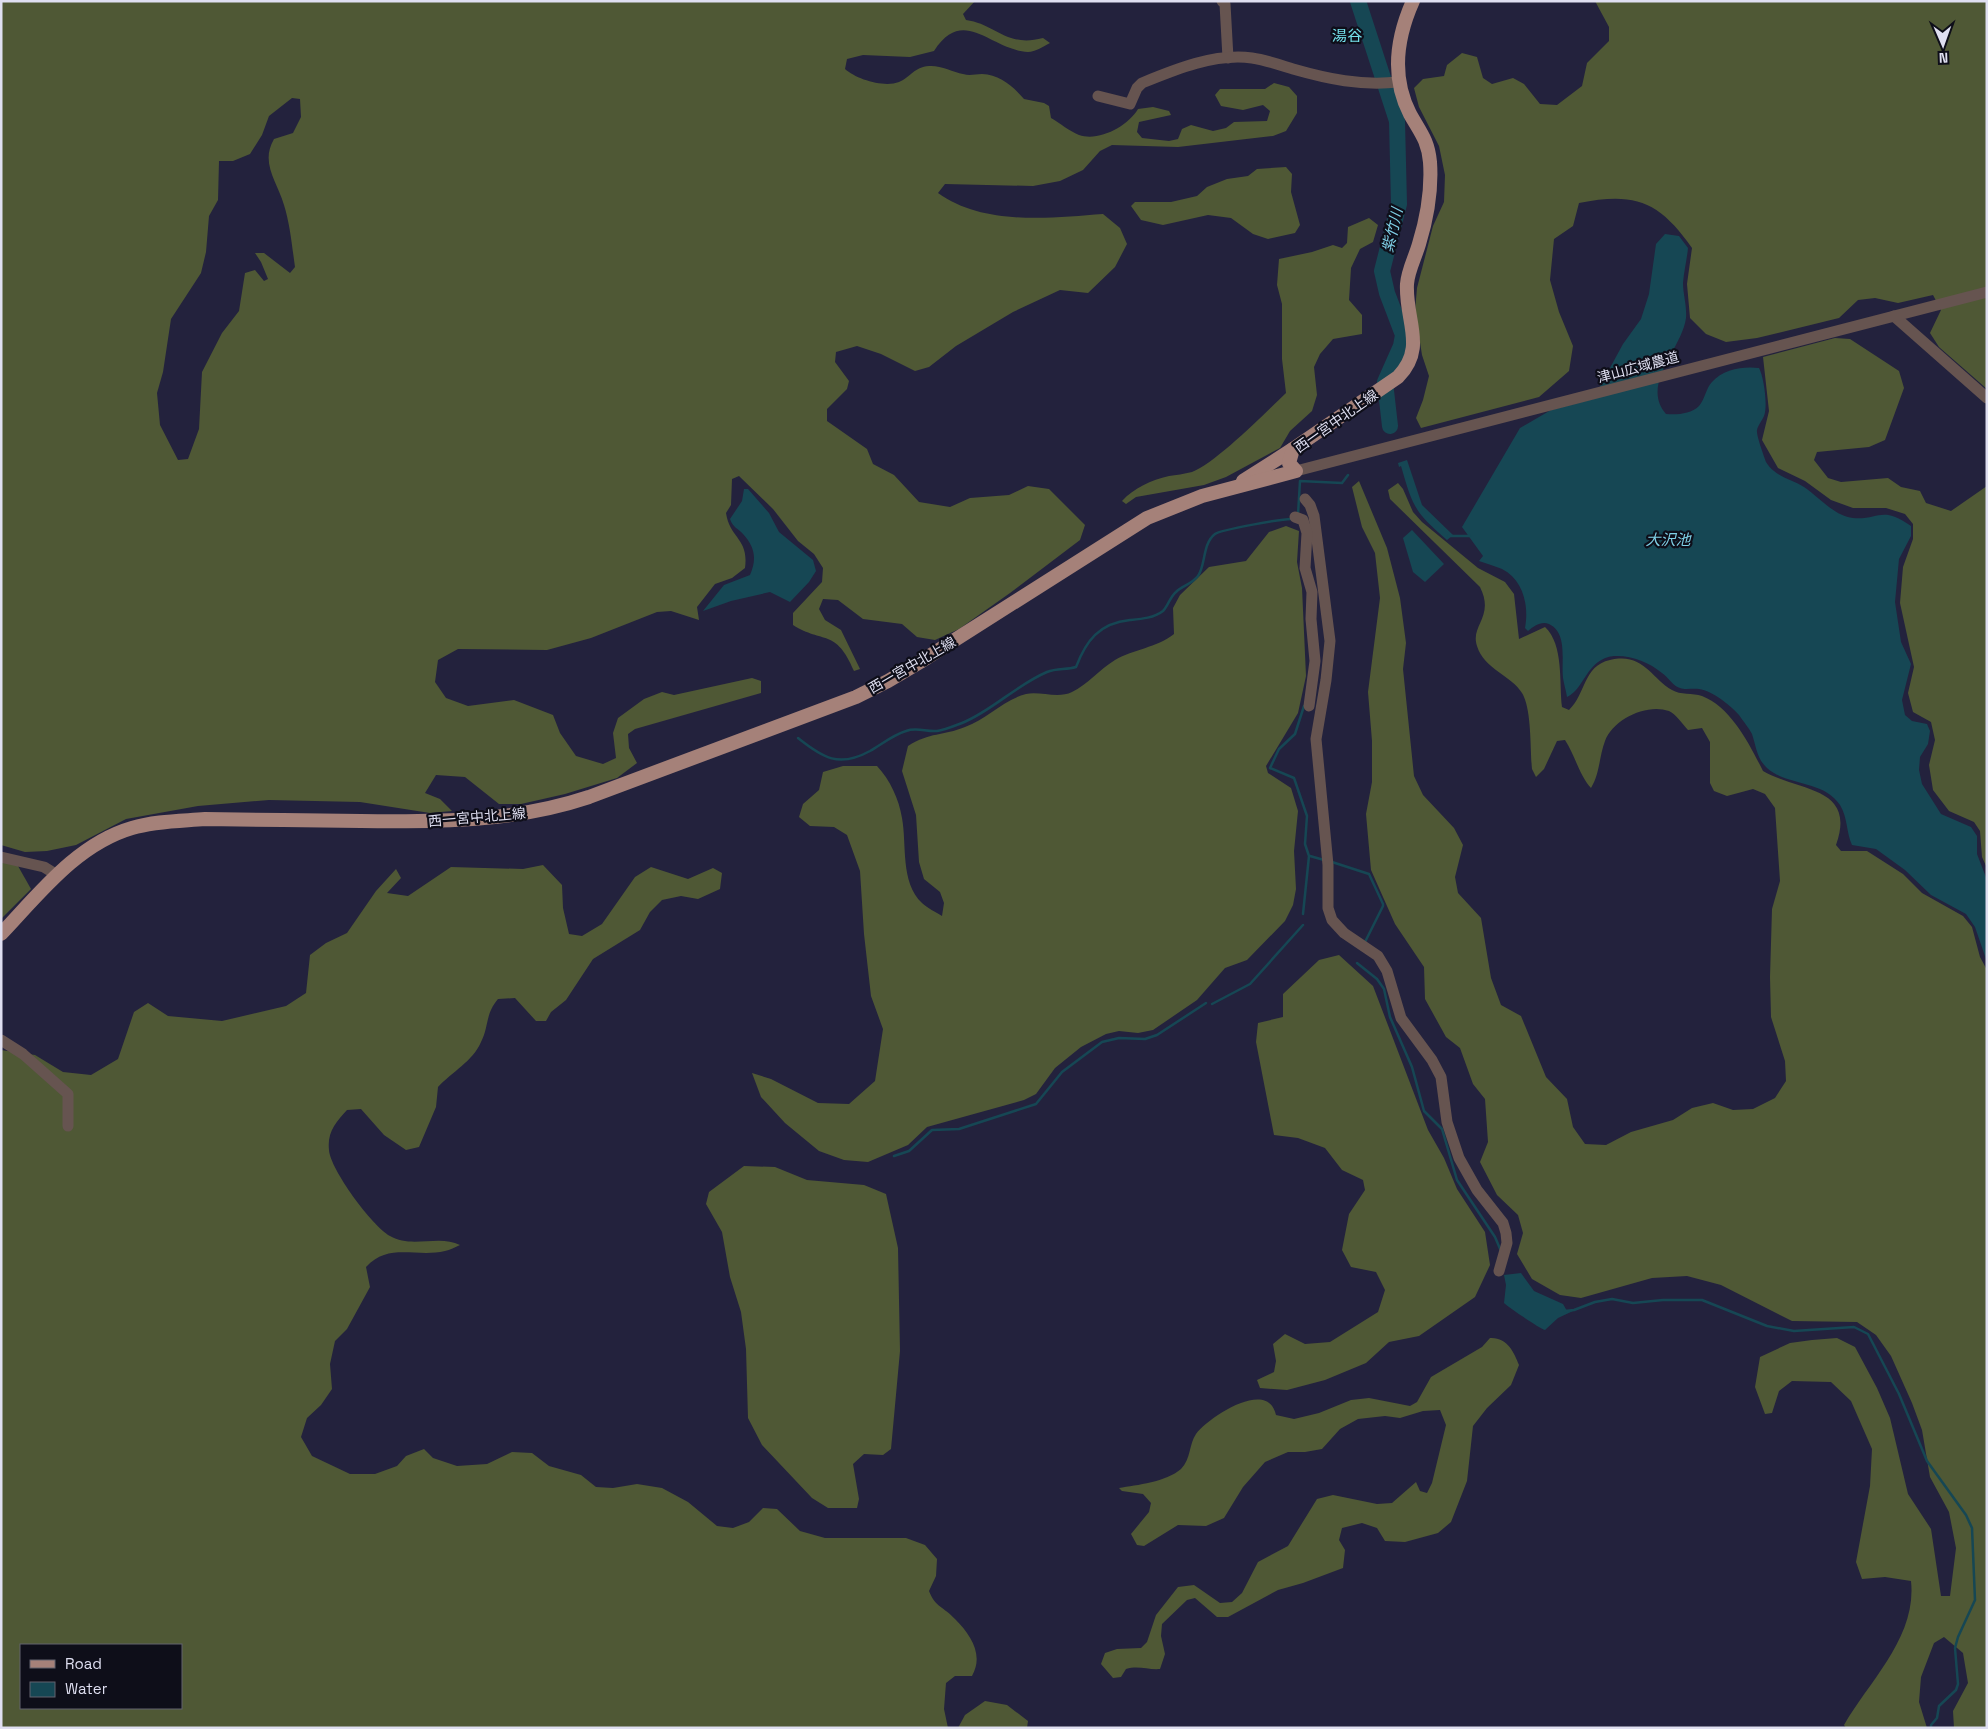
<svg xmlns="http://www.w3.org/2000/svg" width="1988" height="1729" font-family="'Space Grotesk','Noto Sans JP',sans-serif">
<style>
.forest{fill:#4f5835;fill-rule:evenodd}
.water{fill:#164754}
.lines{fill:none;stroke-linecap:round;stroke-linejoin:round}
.stream{stroke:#164754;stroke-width:2.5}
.river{stroke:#164754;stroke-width:16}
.minor{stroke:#665450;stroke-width:11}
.major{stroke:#a58179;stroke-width:14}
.labels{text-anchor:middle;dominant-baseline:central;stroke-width:4.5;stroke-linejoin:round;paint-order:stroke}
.street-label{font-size:14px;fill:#dfdff1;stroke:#0e0e19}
.neighbourhood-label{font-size:15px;fill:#74e0ea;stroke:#0e0e19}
.water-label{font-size:15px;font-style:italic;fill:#7fd0e6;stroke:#0e0e19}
</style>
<rect width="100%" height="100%" fill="#23223d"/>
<g class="forest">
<path d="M1,1H975L963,14L966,20C996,24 1006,48 1043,38L1050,43C1044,46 1035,52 1028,52C990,50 964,5 934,51L910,57L863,55L847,59L845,69C856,79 884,88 899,82C911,77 914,67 929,66C940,65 953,72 963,74C970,76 975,74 982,74C1000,75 1013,86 1024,99L1044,103L1049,106L1051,118C1060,123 1069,131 1079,135C1099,142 1128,126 1138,109L1153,107L1169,111L1171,115L1139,122L1137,132L1142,138L1169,141L1178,139L1182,129L1191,125L1213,131L1226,128L1234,122L1267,121L1270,111L1263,105L1243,110L1221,106L1215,95L1220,89H1265L1274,83L1289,87L1297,96V113L1286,131L1273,136L1178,147L1112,145L1100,151L1083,170L1060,181L1033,186L945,184L938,193C984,226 1050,218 1103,214L1120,228L1127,244L1115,267L1088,293L1060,290L1013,312L956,346L929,367L915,371L881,354L857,346L836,352L835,362L849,381L847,389L827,409V421L867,449L873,464L894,475L919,502L950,507L970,498L1009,495L1028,486L1049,489L1085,525L1080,540L1010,593L959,629L935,640L917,637L902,624L863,619L838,600L823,599L819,609L825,620L841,630L860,669L854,671C836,628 823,644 793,625V613L822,582L823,568L814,554L798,541L773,509L739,476L732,479L731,505L726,513C730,539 749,538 745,568L732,578L715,584L697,607L699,620L671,611L657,612L591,638L547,650L458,649L438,660L435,682L446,698L468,706L514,700L553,715L560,733L576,756L603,764L616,758L613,733L618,718L644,699L662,692L674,695L752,678L761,681V693L635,729L628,734L629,748L637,763L617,778L565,794L521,804H499L465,777L436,775L425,793L440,799L452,811L430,813L360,802L269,800L198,806L126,819L76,845L47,851L25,852L1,845ZM292,98L300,99L301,117L293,133L274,139C260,163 277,181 284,205C290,224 292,246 295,267L290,273L264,253H255L261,262L268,279L264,281L255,270L245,273L239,311L222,333L202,372L199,429L188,459L178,460L160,425L157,393L163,372L171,319L201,273L206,252L209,216L218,200L219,161H233L250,154L262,135L269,116Z"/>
<path d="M1595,1H1987V389L1939,347L1930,333L1941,310L1933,295L1898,303L1875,298L1858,300L1839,318L1757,338L1726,342L1706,334L1690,318L1687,284L1692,248C1659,201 1635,192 1579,203L1573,226L1554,239L1550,280L1559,312L1573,346L1569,371L1539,397L1421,428L1416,418L1423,400L1429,376L1422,355L1415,311L1417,288L1433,226L1444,202L1445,175L1439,146L1419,107L1414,88L1423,79L1444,76L1447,65L1462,53L1477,57L1483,78L1492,84L1513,78L1524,84L1540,104L1557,105L1582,86L1587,63L1609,41V27Z"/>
<polygon points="1286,167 1292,174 1291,192 1300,225 1295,233 1268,239 1253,234 1231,218 1208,215 1163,225 1141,220 1131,206 1135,202 1171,202 1197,196 1207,187 1227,179 1248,176 1257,169"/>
<path d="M1369,218L1378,225L1373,242L1360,249L1351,268L1349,300L1362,315V334L1333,339L1320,354L1314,367L1317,395L1312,411L1290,431L1280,448L1226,477L1204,485L1136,497L1126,504L1122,501C1134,488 1151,480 1169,476C1176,475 1184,474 1192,472C1216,463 1266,412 1286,393L1282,359V304L1277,285L1279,259L1312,252L1333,245L1342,248L1347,243L1348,227Z"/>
<polygon points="1835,338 1850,339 1899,371 1904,388 1885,440 1869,447 1817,452 1814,460 1828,478 1841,482 1888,478 1901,487 1920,491 1926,503 1951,511 1987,486 1987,868 1982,857 1980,831 1974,822 1949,811 1933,790 1929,765 1935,740 1931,722 1913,712 1908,693 1914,667 1900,603 1903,567 1913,539 1913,524 1905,514 1886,508 1853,508 1831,500 1805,481 1778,468 1762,440 1769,411 1763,357"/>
<path d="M1359,481L1387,548L1400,598L1406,643L1403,669L1414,776L1423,795L1454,828L1463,845L1455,877L1458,893L1481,918L1491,978L1501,1005L1521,1016L1546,1077L1567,1099L1573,1127L1585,1144L1606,1145L1631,1132L1673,1120L1692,1108L1713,1103L1733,1110L1753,1109L1775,1098L1786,1081L1785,1061L1771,1017L1770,977L1772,909L1780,881L1775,808L1765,794L1753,789L1727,796L1714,791L1710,783V742L1702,728L1688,730C1683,725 1676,714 1669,711C1647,703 1613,719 1605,741C1599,757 1600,773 1591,788C1579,775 1575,755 1565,740L1557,741L1544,769L1536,777L1532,769C1530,750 1532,709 1522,693C1512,676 1484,669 1477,646C1470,625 1495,617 1480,587L1390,499L1388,490L1398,483L1403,489L1413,512L1422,522L1478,568L1505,582L1514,594L1519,639L1545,627C1564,645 1559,682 1562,707L1569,710C1586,694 1583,666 1610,660C1643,652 1651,678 1672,690C1680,695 1693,693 1702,696C1731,707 1750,745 1763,771C1799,792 1857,786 1836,845L1841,851H1867L1903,874L1922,893L1963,916L1972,927L1980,957L1987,970V1728H1954L1953,1711L1968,1683L1963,1653L1944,1637L1934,1643L1921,1677L1919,1702L1927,1728H1846L1844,1725C1870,1680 1917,1637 1911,1581L1885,1577L1862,1579L1856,1562L1870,1486L1872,1449L1851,1401L1831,1382L1792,1381L1779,1391L1772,1413L1765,1414L1755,1387L1760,1357L1790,1343L1812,1340L1837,1338L1855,1347L1877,1388L1890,1418L1908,1494L1931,1529L1941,1596H1950L1956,1548L1949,1512L1930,1477L1922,1430L1912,1403L1891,1356L1876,1335L1857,1322L1792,1321L1721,1285L1687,1276L1652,1278L1581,1298L1560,1295L1532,1279L1517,1254L1523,1233L1518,1215L1497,1195L1480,1162L1488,1142L1485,1099L1473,1084L1460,1048L1446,1037L1425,999L1424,967L1395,924L1371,870L1366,814L1372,782V741L1368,692L1380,598L1375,553L1362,527L1352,487Z"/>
<path d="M1286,526L1299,531L1297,562L1302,588L1306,676L1298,713L1266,766L1268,773L1291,788L1298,811L1294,851L1296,889L1293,905L1285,921L1247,960L1225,968L1197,1000L1153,1030L1138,1033L1119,1031L1106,1034L1081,1047L1055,1068L1036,1094L1024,1100L927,1127L908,1145L868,1162L844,1160L819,1151L785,1123L761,1097L752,1073L771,1079L818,1103L849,1104L875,1081L883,1029L871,996L864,934L860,871L847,835L834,827L810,826L799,817L803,804L819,790L823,772L843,766H877C890,780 899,799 902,818C907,845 900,882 922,903C927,908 936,912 942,916L944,903L940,892L924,879L919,862L916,815L902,771L908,746C930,732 943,736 965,727C987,719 1003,700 1026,694C1040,691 1058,699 1072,692C1087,685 1100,669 1115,660C1134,649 1156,648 1174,634L1173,608L1180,595L1209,567L1246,561L1269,532Z"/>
<polygon points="1,861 18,866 31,889 1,919"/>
<path d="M543,865L562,885L563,908L569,934L582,936L602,924L635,877L651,867L688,879L713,868L722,873L720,889L698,899L681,896L662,900L650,912L640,930L593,959L566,1000L551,1012L546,1021H536L515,998L498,999C485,1014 489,1027 481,1042C473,1061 452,1072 438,1087L436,1107L419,1147L406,1150L384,1135L361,1109L347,1110C336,1122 327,1132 329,1150C330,1169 372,1226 390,1236C412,1249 439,1234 460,1245C455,1247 450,1250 445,1251C416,1258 389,1242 366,1267L370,1287L347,1329L335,1341L330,1364L332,1389L321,1405L307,1418L301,1437L312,1456L350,1474H375L397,1466L406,1456L424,1449L433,1458L457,1466L487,1464L512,1452L532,1453L549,1466L581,1475L596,1487L613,1488L637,1484L662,1488L688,1502L717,1526L733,1528L749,1522L763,1508L777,1509L800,1531L825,1538H906L925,1545L937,1559L936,1576L929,1591C935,1607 944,1607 955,1619C971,1635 984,1655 972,1676H955L946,1683L944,1709L948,1728H1V1050L35,1055L63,1072L91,1075L118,1059L134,1012L148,1003L168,1016L222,1021L286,1006L306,993L310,955L326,943L347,933L376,891L396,869L401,878L387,893L408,896L451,867L523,869ZM21,1645H181V1708H21Z"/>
<polygon points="1339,955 1373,986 1428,1130 1444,1158 1457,1189 1485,1232 1490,1265 1475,1297 1419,1336 1389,1342 1366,1363 1325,1380 1287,1390 1260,1388 1257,1380 1274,1372 1276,1361 1273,1344 1285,1334 1305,1344 1330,1342 1378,1312 1385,1290 1376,1272 1351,1267 1342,1250 1349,1214 1365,1190 1363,1180 1342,1170 1325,1148 1298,1138 1274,1135 1256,1042 1258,1023 1283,1017 1283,994 1319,960"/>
<polygon points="744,1166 775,1167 807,1180 864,1185 886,1194 898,1248 900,1351 891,1449 883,1455 864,1454 853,1464 859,1499 857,1508 828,1508 812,1498 762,1445 748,1418 746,1349 741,1312 730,1277 722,1232 706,1204 709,1192"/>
<path d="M1490,1338C1507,1337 1514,1352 1519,1365L1511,1385L1487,1408L1473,1426L1467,1481L1451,1522L1438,1533L1405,1542L1385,1541L1377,1528L1362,1523L1342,1528L1339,1540L1345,1550L1343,1568L1303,1583L1278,1590L1228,1617H1217L1195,1598L1187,1600L1162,1624L1161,1636L1165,1654L1160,1669C1148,1670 1138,1665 1126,1669L1121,1677L1113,1678L1101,1664L1105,1653L1117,1649L1141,1648L1147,1642L1156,1615L1178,1587L1194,1585L1220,1603L1232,1602L1242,1593L1258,1562L1288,1546L1317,1499L1333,1495L1377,1504L1392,1503L1416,1482L1420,1491L1427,1493L1432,1483L1446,1425L1440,1410L1423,1411L1400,1418L1385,1416L1358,1419L1340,1429L1322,1449L1305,1452H1288L1265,1462L1243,1487L1224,1518L1206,1526L1178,1525L1144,1546L1137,1545L1131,1534L1149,1512L1151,1503L1143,1494L1122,1491L1119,1488C1137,1485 1166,1482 1181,1469C1191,1459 1189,1444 1196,1434C1209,1417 1268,1378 1276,1415L1294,1419L1319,1413L1351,1400L1369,1398L1410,1406L1417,1402L1431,1377L1482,1347Z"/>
<polygon points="985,1701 1007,1705 1028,1721 1027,1728 958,1728 965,1715"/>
</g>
<g class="water">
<path d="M1665,234L1679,236L1688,248C1687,259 1684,271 1683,283C1683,294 1687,306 1686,318C1682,349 1640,384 1666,414C1677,415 1691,414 1699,406C1705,399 1706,388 1712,382C1723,369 1744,366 1759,368C1764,377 1768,407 1764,416C1762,421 1758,425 1757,430C1756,435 1764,456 1766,462C1768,465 1771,469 1774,471C1782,478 1795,481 1804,487C1819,497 1834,516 1853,518C1880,520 1881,505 1911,526V536L1899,559L1895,602L1901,642L1911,664L1902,700L1905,715L1912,721L1927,724L1930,731L1928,744L1920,757L1919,770L1922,784L1941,814L1971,827L1977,836V854L1987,880V962L1975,927L1966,914L1931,895L1905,870L1876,849L1852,845C1846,832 1848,818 1840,805C1824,780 1787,786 1767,768C1757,759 1756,746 1752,734C1749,728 1743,721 1739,715C1730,705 1713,691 1699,689C1693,688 1685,690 1680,688C1673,686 1668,677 1662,673C1649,662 1631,655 1614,656C1586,659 1585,689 1567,697C1566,691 1564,684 1563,678C1561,661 1568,633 1549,624C1541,621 1534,626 1528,631L1525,628C1529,607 1524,580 1502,569C1495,566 1487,564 1479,561L1483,556L1462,527L1520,428L1551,410L1593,399L1623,344L1641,319L1649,294L1656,244Z"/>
<path d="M1407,460L1422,505L1453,535L1447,540C1415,512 1413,508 1401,466L1399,467L1398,463Z"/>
<path d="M744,489H748L769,513L779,532L813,560L816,571L809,582L790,602L770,592L731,601L703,611L724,585L750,575C757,559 755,547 743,534C738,528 733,528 730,519L742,501Z"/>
<polygon points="1412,530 1444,564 1425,582 1413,572 1403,538"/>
<path d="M1521,1273L1534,1291L1563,1304L1567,1311H1573L1558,1318L1545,1330C1539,1328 1508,1307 1504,1303L1506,1285L1504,1275Z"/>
</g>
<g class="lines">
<g class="stream">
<polyline points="1298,515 1300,481 1342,483 1348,475"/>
<polyline points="1448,536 1470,536"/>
<path d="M798,738C823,758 839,768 870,751C882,744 893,735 906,731C917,727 926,732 937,731C945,730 954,726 962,723C992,711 1016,685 1047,672C1057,668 1066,670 1076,667C1086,641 1099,623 1130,620C1141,619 1154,618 1163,611C1168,606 1170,597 1176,592C1182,586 1192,584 1198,576C1206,565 1202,544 1215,534C1220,530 1285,518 1293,519"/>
<polyline points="1310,856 1324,860"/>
<polyline points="1332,862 1369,874 1383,904 1383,906 1364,944"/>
<polyline points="1303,914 1309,856 1305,844 1307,816 1294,778 1270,768 1279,749 1295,734 1304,706"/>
<polyline points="1357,963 1377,979 1384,989 1390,1017 1412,1067 1424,1111 1442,1129 1457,1180 1495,1237 1501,1251"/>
<polyline points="1212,1004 1250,984 1303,925"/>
<polyline points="894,1156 909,1151 932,1130 959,1129 1036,1104 1062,1072 1102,1042 1119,1038 1145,1039 1157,1035 1206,1003"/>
<polyline points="1565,1311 1574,1310 1595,1302 1612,1299 1633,1303 1663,1300 1702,1300 1767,1326 1794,1331 1854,1327 1868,1334 1899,1394 1927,1461 1966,1515 1972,1528 1975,1600 1958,1637 1955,1648 1958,1684 1956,1690 1939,1706 1937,1718 1931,1725 1931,1728"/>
</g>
<polyline class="river" points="1358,1 1397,121 1399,204 1382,271 1387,293 1403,335 1401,346 1385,382 1390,426"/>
<g class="minor">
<polyline points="1222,1 1225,4 1228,58"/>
<path d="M1098,96L1130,104L1137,88L1142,83C1176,69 1215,53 1252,58C1266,60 1280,65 1293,69C1328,79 1361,86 1398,82"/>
<polyline points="1894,316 1987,398"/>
<polyline points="1296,471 1987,292"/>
<polyline points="1305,499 1310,505 1314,516 1330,641 1326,680 1316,739 1328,865 1328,908 1332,920 1344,933 1378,956 1387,971 1401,1018 1432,1060 1441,1077 1447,1122 1459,1158 1477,1190 1503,1223 1506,1233 1507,1243 1499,1271"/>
<polyline points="1295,517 1303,520 1307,533 1305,568 1312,592 1311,619 1315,661 1309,706"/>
<polyline points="1,857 44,867 57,875"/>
<polyline points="1,1040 23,1054 68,1094 68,1126"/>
</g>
<g class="major">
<polyline points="1243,481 1293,449"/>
<path d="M1,934C39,894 77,844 132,828C155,821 181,821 205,819C257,820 309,820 361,821C439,822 514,822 589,797L856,697L888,681L920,662L1147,518L1202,496L1296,471L1289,463L1293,449L1398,377C1427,347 1405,321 1407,284C1408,270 1415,258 1419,244C1427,218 1432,190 1430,162C1428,140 1420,132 1410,114C1391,77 1396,39 1413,1"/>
</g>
</g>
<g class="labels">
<g class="street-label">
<text transform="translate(1638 367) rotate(-15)">津山広域農道</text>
<text transform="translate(1336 421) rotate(-35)">西一宮中北上線</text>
<text transform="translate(912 665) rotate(-30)">西一宮中北上線</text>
<text transform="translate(477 817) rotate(-5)">西一宮中北上線</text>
</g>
<g class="neighbourhood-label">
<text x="1347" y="35">湯谷</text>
</g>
<g class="water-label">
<text transform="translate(1392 230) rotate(-77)">紫竹川</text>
<text x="1668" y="539">大沢池</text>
</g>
</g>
<rect width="1988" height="1729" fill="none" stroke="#dfdff1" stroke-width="5"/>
<rect x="20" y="1644" width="162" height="65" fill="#0e0e19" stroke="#62626f"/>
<rect x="30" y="1660" width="25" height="8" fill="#a58179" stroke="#62626f"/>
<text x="65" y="1669" font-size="15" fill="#dfdff1">Road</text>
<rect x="30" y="1682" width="25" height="15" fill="#164754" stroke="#62626f"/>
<text x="65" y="1694" font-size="15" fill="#dfdff1">Water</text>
<g transform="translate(1943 45) rotate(178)" stroke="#0e0e19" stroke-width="4" paint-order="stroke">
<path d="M0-4L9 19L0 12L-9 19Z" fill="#dfdff1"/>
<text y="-8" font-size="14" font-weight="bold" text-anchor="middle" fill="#dfdff1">N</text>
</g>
</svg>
